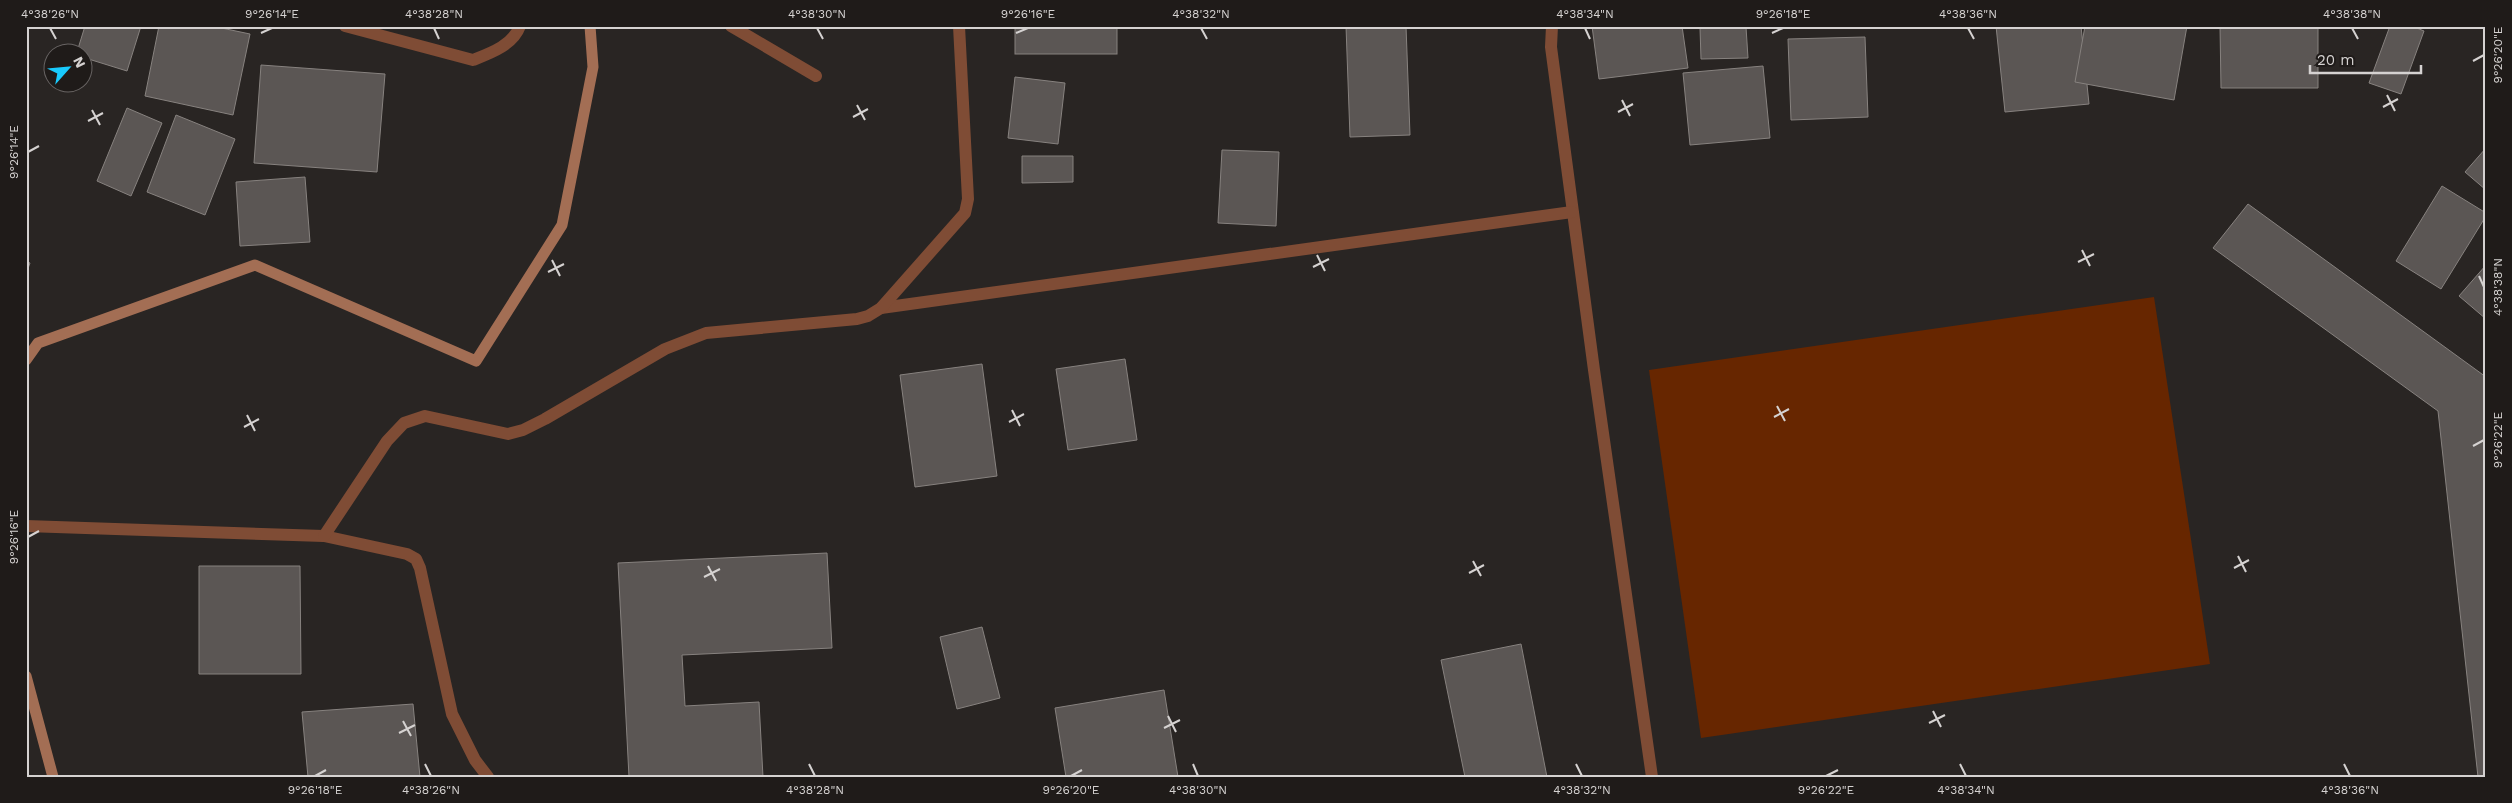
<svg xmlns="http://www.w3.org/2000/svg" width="2512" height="803" font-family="'Work Sans',sans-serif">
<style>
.green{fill:#672600}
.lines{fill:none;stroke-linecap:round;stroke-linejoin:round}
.stream{stroke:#a36e54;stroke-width:11}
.building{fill:#5b5654;stroke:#87827f}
.minor{stroke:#7f4c35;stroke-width:12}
.ticks{fill:none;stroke:#d5d2d1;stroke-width:2}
.neatline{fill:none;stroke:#d5d2d1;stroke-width:2}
.ticks-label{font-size:12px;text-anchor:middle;fill:#d5d2d1}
</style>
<rect width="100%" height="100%" fill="#292523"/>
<polygon class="green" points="2154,297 2210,664 1701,738 1649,370"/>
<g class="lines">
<g class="stream">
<polyline points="26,360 38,343 255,265 476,361 562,225 593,67 590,26"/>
<polyline points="26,676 53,777"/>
</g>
</g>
<g class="building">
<polygon points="85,26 141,26 127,71 82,57 82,52 77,52"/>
<polygon points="159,26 212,26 250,34 233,115 145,96"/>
<rect x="1015" y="26" width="102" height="28"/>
<polygon points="1346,26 1406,26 1410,135 1350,137"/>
<polygon points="1592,26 1682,26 1688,68 1599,79"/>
<polygon points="1996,26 2081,26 2089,104 2005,112"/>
<polygon points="2085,26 2187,26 2174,100 2075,82"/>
<polygon points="2220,26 2318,26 2318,88 2221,88"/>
<polygon points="2390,26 2412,26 2424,31 2401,94 2369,83"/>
<polygon points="1746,27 1748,58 1701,59 1700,28"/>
<polygon points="1865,37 1868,117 1791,120 1788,39"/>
<polygon points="261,65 385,74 377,172 254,163"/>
<polygon points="1763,66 1770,138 1690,145 1683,73"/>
<polygon points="1015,77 1065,83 1058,144 1008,138"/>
<polygon points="127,108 162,123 131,196 97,181"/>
<polygon points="176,115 235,139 205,215 147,192"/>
<polygon points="2486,148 2486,190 2465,172"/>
<polygon points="1222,150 1279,152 1276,226 1218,223"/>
<polygon points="1022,156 1073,156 1073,182 1022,183"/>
<polygon points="305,177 310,242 240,246 236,182"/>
<polygon points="2442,186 2486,213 2486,216 2441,289 2396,261"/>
<polygon points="2248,204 2486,377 2486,777 2478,777 2438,411 2213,248"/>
<polygon points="26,261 30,263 26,274"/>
<polygon points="2486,265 2486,319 2459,296"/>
<polygon points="1125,359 1137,440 1068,450 1056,369"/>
<polygon points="982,364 997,476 915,487 900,375"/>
<polygon points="827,553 832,648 682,655 685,706 759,702 763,777 629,777 618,563"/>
<polygon points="199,566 300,566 301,674 199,674"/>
<polygon points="982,627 1000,698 957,709 940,637"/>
<polygon points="1521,644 1547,777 1465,777 1441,660"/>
<polygon points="1164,690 1178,777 1066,777 1055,708"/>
<polygon points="413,704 420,777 308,777 302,712"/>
</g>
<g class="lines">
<g class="minor">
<path d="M345,26L473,60C491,53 513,45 520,26"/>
<polyline points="731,26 816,76"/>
<polyline points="1552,26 1551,47 1594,370 1652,777"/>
<polyline points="881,308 1572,212"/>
<polyline points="26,526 324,536 407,554 416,559 420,568 452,714 475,760 488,777"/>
<polyline points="324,536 387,441 404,423 425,416 508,434 523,430 545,419 665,349 706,333 857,319 868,316 881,308 965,213 968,199 959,26"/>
</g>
</g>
<path class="ticks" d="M50,28L56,39M434,28L439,39M817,28L823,39M1201,28L1207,39M1585,28L1590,39M1968,28L1974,39M2352,28L2358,39M261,33L272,28M1016,33L1028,28M1772,33L1783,28M2473,61L2484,55M2387,95L2395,111M1622,100L1630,116M857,105L865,120M2383,107L2398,99M92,110L100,125M1618,112L1633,104M853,117L868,109M88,121L103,113M28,152L39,146M2082,250L2090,266M1317,255L1325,271M552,260L560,276M2078,262L2094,254M1313,267L1329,259M548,272L564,264M2479,276L2484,287M1777,406L1785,421M1012,410L1020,426M247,415L255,431M1774,417L1789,409M1009,422L1024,414M244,427L259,419M2473,446L2484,440M28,537L39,531M2238,556L2246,572M1473,561L1481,576M708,566L716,581M2234,568L2249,560M1469,573L1484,565M704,577L720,569M1933,711L1941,727M1168,716L1176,732M403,721L411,736M1929,723L1945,715M1164,728L1180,720M399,733L415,725M425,764L431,776M809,764L815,776M1193,764L1198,776M1576,764L1582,776M1960,764L1966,776M2344,764L2350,776M315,776L326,770M1071,776L1082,770M1826,776L1838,770"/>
<rect width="2512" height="803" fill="none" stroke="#1f1b19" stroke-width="55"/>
<g transform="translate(68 68) rotate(63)"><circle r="24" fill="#1f1b19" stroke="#686463"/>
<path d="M0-4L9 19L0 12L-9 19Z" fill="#19cafc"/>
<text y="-8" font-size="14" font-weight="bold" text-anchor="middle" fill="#d5d2d1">N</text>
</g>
<path d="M2310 65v8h111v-8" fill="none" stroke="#d5d2d1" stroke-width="2.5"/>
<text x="2317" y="65" font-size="15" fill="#d5d2d1" stroke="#1f1b19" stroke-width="4" paint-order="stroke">20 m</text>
<rect x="28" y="28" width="2456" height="748" class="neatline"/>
<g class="ticks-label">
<text x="50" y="18">4°38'26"N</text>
<text x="272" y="18">9°26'14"E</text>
<text x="434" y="18">4°38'28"N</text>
<text x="817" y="18">4°38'30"N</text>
<text x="1028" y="18">9°26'16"E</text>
<text x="1201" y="18">4°38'32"N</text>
<text x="1585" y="18">4°38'34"N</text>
<text x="1783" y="18">9°26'18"E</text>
<text x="1968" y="18">4°38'36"N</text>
<text x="2352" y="18">4°38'38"N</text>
<text transform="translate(2498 55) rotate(-90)" y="4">9°26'20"E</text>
<text transform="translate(14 152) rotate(-90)" y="4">9°26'14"E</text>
<text transform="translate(2498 287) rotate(-90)" y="4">4°38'38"N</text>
<text transform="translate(2498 440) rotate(-90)" y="4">9°26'22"E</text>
<text transform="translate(14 537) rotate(-90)" y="4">9°26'16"E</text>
<text x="315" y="794">9°26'18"E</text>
<text x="431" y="794">4°38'26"N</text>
<text x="815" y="794">4°38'28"N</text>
<text x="1071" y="794">9°26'20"E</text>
<text x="1198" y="794">4°38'30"N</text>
<text x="1582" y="794">4°38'32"N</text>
<text x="1826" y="794">9°26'22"E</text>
<text x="1966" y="794">4°38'34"N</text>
<text x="2350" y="794">4°38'36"N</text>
</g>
</svg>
